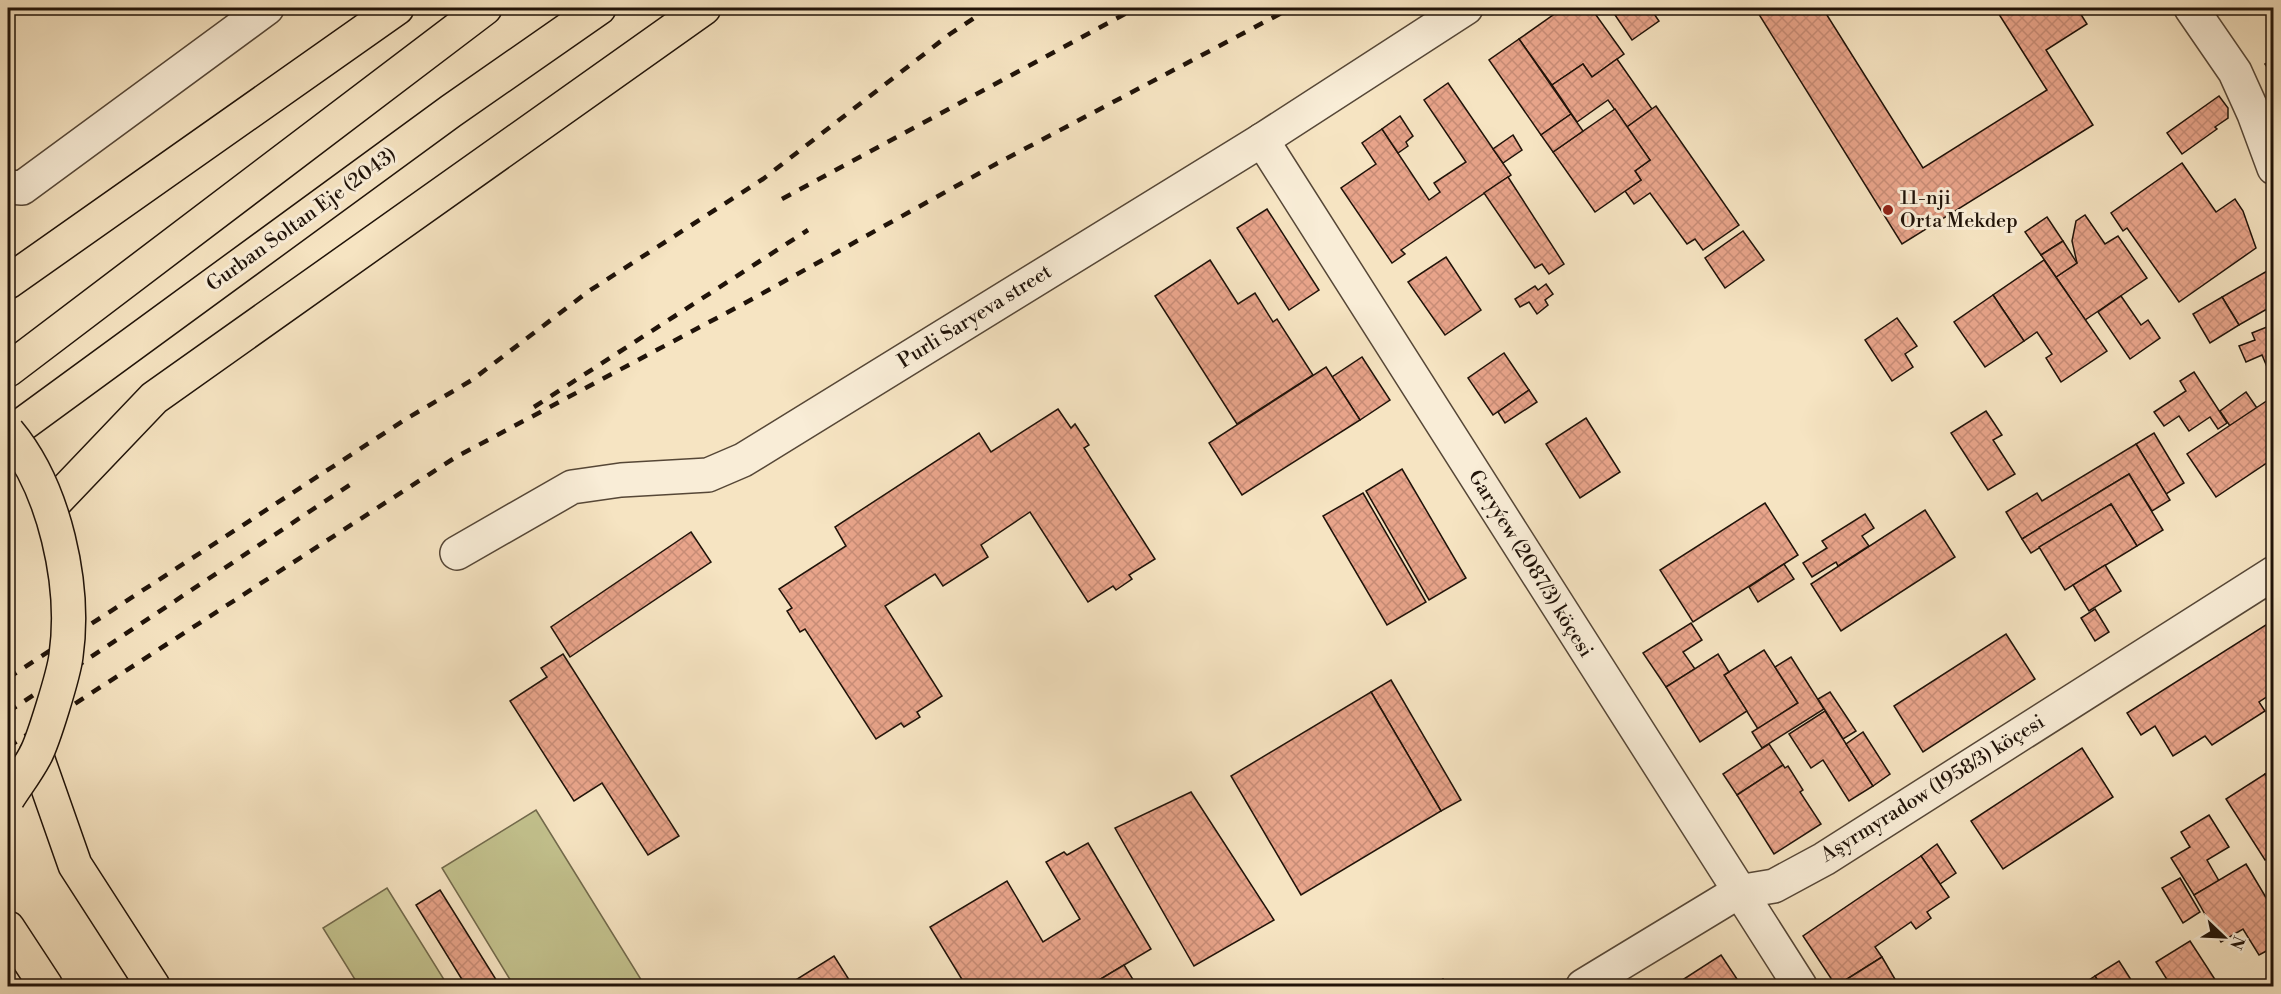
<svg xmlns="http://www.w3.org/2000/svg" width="2281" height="994" font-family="'Libre Bodoni',serif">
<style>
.pitch{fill:#c3c28e;stroke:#726a4c;stroke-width:1.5}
.building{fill:url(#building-cross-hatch);stroke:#201309;stroke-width:1.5}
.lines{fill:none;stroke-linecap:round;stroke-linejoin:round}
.minor-casing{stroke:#564737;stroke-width:36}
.major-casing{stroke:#201309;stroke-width:36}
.highway-casing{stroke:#201309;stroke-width:36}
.minor{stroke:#f9edd7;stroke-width:33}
.major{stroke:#f6e4c2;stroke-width:33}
.highway{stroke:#f6e4c2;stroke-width:33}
.rail{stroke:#201309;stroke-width:4.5;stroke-dasharray:10 10;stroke-linecap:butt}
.highway-bridge-casing{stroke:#201309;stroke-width:36;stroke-linecap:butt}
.highway-bridge{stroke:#f6e4c2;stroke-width:33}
.poi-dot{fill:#8f2418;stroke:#f9edd7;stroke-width:2}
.labels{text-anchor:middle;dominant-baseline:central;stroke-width:6;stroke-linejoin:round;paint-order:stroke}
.poi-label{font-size:20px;fill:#201309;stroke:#f9edd7;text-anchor:start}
.street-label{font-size:20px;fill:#201309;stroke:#f9edd7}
</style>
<defs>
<pattern id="building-cross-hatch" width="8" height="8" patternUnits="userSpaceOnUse" patternTransform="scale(1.5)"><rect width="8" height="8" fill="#e8a48a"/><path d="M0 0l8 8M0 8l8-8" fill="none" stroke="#c78c76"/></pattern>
</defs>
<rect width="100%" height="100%" fill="#f6e4c2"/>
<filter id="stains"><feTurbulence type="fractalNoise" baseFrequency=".00333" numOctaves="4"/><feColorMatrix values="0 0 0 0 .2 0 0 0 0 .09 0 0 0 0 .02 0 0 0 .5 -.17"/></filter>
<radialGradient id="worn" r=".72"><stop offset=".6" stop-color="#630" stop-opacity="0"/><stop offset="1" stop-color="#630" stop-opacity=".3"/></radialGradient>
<g class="pitch">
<polygon points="536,810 645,986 514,986 442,868"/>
<polygon points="387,888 448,986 359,986 323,928"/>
</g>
<g class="building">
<polygon points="1563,8 1591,8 1624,54 1592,77 1583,64 1552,85 1519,39"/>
<polygon points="1626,8 1650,8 1659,21 1632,40 1615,15"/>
<polygon points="1755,8 1832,8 1825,12 1923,168 2047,90 1995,8 2077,8 2087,24 2046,50 2093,125 1902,244"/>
<polygon points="1519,39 1571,114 1541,135 1489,60"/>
<polygon points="1617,59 1652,109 1627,127 1608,100 1577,122 1552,85 1583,64 1592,77"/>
<polygon points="2274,59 2274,78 2265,64"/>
<polygon points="1448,83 1511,175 1401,250 1405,254 1392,263 1341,188 1376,164 1362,143 1382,129 1429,200 1440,192 1434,183 1466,162 1424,100"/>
<polygon points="2219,96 2228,108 2228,118 2215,127 2217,129 2182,154 2167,133"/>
<polygon points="1656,106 1739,225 1703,250 1695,239 1687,244 1650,193 1634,204 1625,191 1641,180 1635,171 1650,160 1627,127"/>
<polygon points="1615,109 1650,160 1635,171 1641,180 1595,212 1553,152"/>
<polygon points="1571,114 1583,131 1553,152 1541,135"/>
<polygon points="1400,116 1413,136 1406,142 1408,146 1398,153 1382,129"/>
<polygon points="1513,135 1522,150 1503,163 1493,149"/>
<polygon points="2182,163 2216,212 2235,199 2243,211 2256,248 2179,302 2127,228 2123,231 2111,213"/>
<polygon points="1508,177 1564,264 1549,274 1542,264 1535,268 1484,193"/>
<polygon points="1267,209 1319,290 1289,310 1237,228"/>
<polygon points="2085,215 2105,244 2118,236 2147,278 2085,320 2056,277 2077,263 2072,241 2076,221"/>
<polygon points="2047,217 2063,241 2041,255 2025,232"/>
<polygon points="1743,231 1764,260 1725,288 1705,258"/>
<polygon points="2063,241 2077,263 2056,277 2041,255"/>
<polygon points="1446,257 1481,310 1445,335 1408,282"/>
<polygon points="1210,260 1238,304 1255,293 1273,322 1277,319 1313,375 1237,424 1155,296"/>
<polygon points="2044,260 2107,351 2061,382 2046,358 2052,354 2037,332 2024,341 1993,295"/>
<polygon points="2267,271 2274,287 2274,305 2239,325 2222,297"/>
<polygon points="1546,284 1553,294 1545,300 1548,305 1537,314 1529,302 1520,307 1515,299 1535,286 1538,290"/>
<polygon points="1993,295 2024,341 1985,367 1954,322"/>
<polygon points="2121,296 2141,325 2148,320 2160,338 2130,359 2098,312"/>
<polygon points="2222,297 2239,325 2210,343 2193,314"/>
<polygon points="1897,318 1917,346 1905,354 1913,367 1892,381 1865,340"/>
<polygon points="2274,324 2274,381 2273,381 2262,355 2246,362 2239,346 2255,340 2252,333"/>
<polygon points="1504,353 1529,390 1493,415 1468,378"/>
<polygon points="1362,357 1390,400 1360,420 1332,377"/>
<polygon points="1326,367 1360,420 1242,495 1209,443"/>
<polygon points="2194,372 2227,423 2218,429 2210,417 2189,431 2179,416 2164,426 2154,412 2186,391 2180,381"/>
<polygon points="1529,390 1537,402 1505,423 1498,412"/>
<polygon points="2246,392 2257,408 2230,426 2220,411"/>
<polygon points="2271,398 2274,458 2216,497 2187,454"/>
<polygon points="1058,409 1071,428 1075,424 1089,445 1084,448 1155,559 1129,575 1132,579 1116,590 1113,586 1088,602 1030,512 981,545 988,557 943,586 935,574 885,606 942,696 917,712 920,717 904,727 901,723 876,739 805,629 800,632 787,611 792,608 779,589 846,546 835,527 979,433 991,452"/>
<polygon points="1986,411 2002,435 1993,440 2015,474 1988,490 1951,433"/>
<polygon points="1586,418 1620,472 1580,498 1546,444"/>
<polygon points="2154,433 2184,483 2166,494 2136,444"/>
<polygon points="2136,444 2170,500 2152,511 2129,474 2022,539 2006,512 2037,493 2042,501"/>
<polygon points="1402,469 1466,578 1429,600 1366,491"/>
<polygon points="2129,474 2163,530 2137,546 2111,504 2031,553 2022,539"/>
<polygon points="1363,493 1426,602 1387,625 1323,516"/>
<polygon points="1765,503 1798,555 1693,622 1660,570"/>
<polygon points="2111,504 2137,546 2065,590 2039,547"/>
<polygon points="1925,510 1955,557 1841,631 1811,584"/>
<polygon points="1865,514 1874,528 1862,536 1869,546 1838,566 1836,562 1812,577 1803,563 1827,548 1822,541"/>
<polygon points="691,532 711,562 570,657 551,627"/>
<polygon points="1784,564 1794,579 1758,602 1749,587"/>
<polygon points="2105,565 2121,591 2089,611 2073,585"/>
<polygon points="2095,609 2109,632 2095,641 2081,618"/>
<polygon points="2272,621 2274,692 2259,702 2265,711 2212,745 2205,736 2173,756 2155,726 2141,735 2127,713"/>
<polygon points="1691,623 1702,640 1683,652 1695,669 1666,687 1643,653"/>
<polygon points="2006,634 2035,679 1923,752 1894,706"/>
<polygon points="1764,650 1798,703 1758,729 1724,675"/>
<polygon points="563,654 679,836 648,855 602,783 574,801 510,701 547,677 541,668"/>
<polygon points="1718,654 1729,672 1724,675 1747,711 1700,742 1666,687"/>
<polygon points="1791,657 1824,709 1762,748 1752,732 1798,703 1775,667"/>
<polygon points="1391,680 1461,800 1441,811 1371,692"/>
<polygon points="1371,692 1441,811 1301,895 1231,776"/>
<polygon points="1830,692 1856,731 1843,739 1818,699"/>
<polygon points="1825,711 1873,786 1849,801 1823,760 1811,768 1789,734"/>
<polygon points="1863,732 1890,774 1873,786 1846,744"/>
<polygon points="1769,744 1783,765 1737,795 1723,774"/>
<polygon points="2082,748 2113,797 2003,869 1971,821"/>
<polygon points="1783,765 1785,768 1788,766 1803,790 1800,792 1821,824 1774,854 1737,795"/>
<polygon points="2274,769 2274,787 2265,774"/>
<polygon points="2265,774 2274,787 2274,854 2265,860 2226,799"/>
<polygon points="1191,792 1274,920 1194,966 1115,828"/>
<polygon points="2209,815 2229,847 2207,860 2219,881 2194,895 2171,858 2190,847 2181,832"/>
<polygon points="1088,843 1151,949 1089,986 966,986 930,927 1007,881 1043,942 1080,919 1046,862 1064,852 1067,855"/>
<polygon points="1937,844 1956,873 1940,884 1921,856"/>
<polygon points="1921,856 1949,897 1927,912 1931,918 1916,929 1911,922 1875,947 1882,957 1836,986 1803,936"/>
<polygon points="2246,864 2274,911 2274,947 2259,955 2243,929 2221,942 2194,895"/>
<polygon points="2180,878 2200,912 2183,923 2162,888"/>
<polygon points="440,890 500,986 466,986 416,905"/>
<polygon points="2190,941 2216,981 2208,986 2171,986 2156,962"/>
<polygon points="1721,955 1741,985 1673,986"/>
<polygon points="834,956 853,986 786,986"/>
<polygon points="1882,957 1899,986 1836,986"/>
<polygon points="2119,961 2135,986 2114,986 2111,982 2101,986 2095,976"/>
<polygon points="1124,965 1137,986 1089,986"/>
<polygon points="2095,976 2101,986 2080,986"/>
<polygon points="1443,979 1448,986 1431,986"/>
</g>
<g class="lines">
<defs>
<g id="minor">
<polyline points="2191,8 2235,72 2254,114 2274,168"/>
<polyline points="1262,140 1800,986"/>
<polyline points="8,187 22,188 267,8"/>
<polyline points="457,553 572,487 621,480 708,475 743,460 1262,140 1466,8"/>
<polyline points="1583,986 1738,892 1774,886 1824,859 2274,573"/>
</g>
<polyline id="major" points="8,928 46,986"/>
<g id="highway">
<polyline points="8,282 397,8"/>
<polyline points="8,370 485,8"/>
<polyline points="8,435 451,111 599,8"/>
<polyline points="50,507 154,398 704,8"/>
<polyline points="36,754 75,865 153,986"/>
</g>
</defs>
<use href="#minor" class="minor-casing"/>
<use href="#major" class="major-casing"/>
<use href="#highway" class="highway-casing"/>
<use href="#minor" class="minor"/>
<use href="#major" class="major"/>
<use href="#highway" class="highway"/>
<g class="rail">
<polyline points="782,199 1136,8"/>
<polyline points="534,407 808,230"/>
<polyline points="8,678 406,419 472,380 589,291 763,179 950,34 989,8"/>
<polyline points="8,712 357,480"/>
<polyline points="8,747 456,457 745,303 996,164 1291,8"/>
</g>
<defs>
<path id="highway-bridge" d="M8,432C55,488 76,585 66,656C64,673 43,742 35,756C27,771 17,784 8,798"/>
</defs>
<use href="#highway-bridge" class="highway-bridge-casing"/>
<use href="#highway-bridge" class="highway-bridge"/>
</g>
<circle class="poi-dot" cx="1888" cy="210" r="6"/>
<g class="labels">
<g class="poi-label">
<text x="1900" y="198">11-nji<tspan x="1900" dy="23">Orta Mekdep</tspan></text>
</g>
<g class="street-label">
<text transform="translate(302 220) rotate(-36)">Gurban Soltan Eje (2043)</text>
<text transform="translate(975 317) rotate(-32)">Purli Saryeva street</text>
<text transform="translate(1530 564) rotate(58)">Garyýew (2087/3) köçesi</text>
<text transform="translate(1933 789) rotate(-32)">Aşyrmyradow (1958/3) köçesi</text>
</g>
</g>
<rect width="2281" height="994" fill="none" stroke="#f6e4c2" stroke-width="30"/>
<rect x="9" y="9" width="2263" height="976" fill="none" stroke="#201309" stroke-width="3"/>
<rect x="15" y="15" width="2251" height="964" fill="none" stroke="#201309" stroke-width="1.5"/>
<g transform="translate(2224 937) rotate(113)" stroke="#f9edd7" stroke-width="4.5" paint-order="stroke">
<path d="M0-4.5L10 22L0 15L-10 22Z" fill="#201309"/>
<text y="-9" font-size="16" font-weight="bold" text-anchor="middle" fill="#201309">N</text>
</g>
<rect width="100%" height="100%" filter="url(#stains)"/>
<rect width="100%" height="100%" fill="url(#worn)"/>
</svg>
